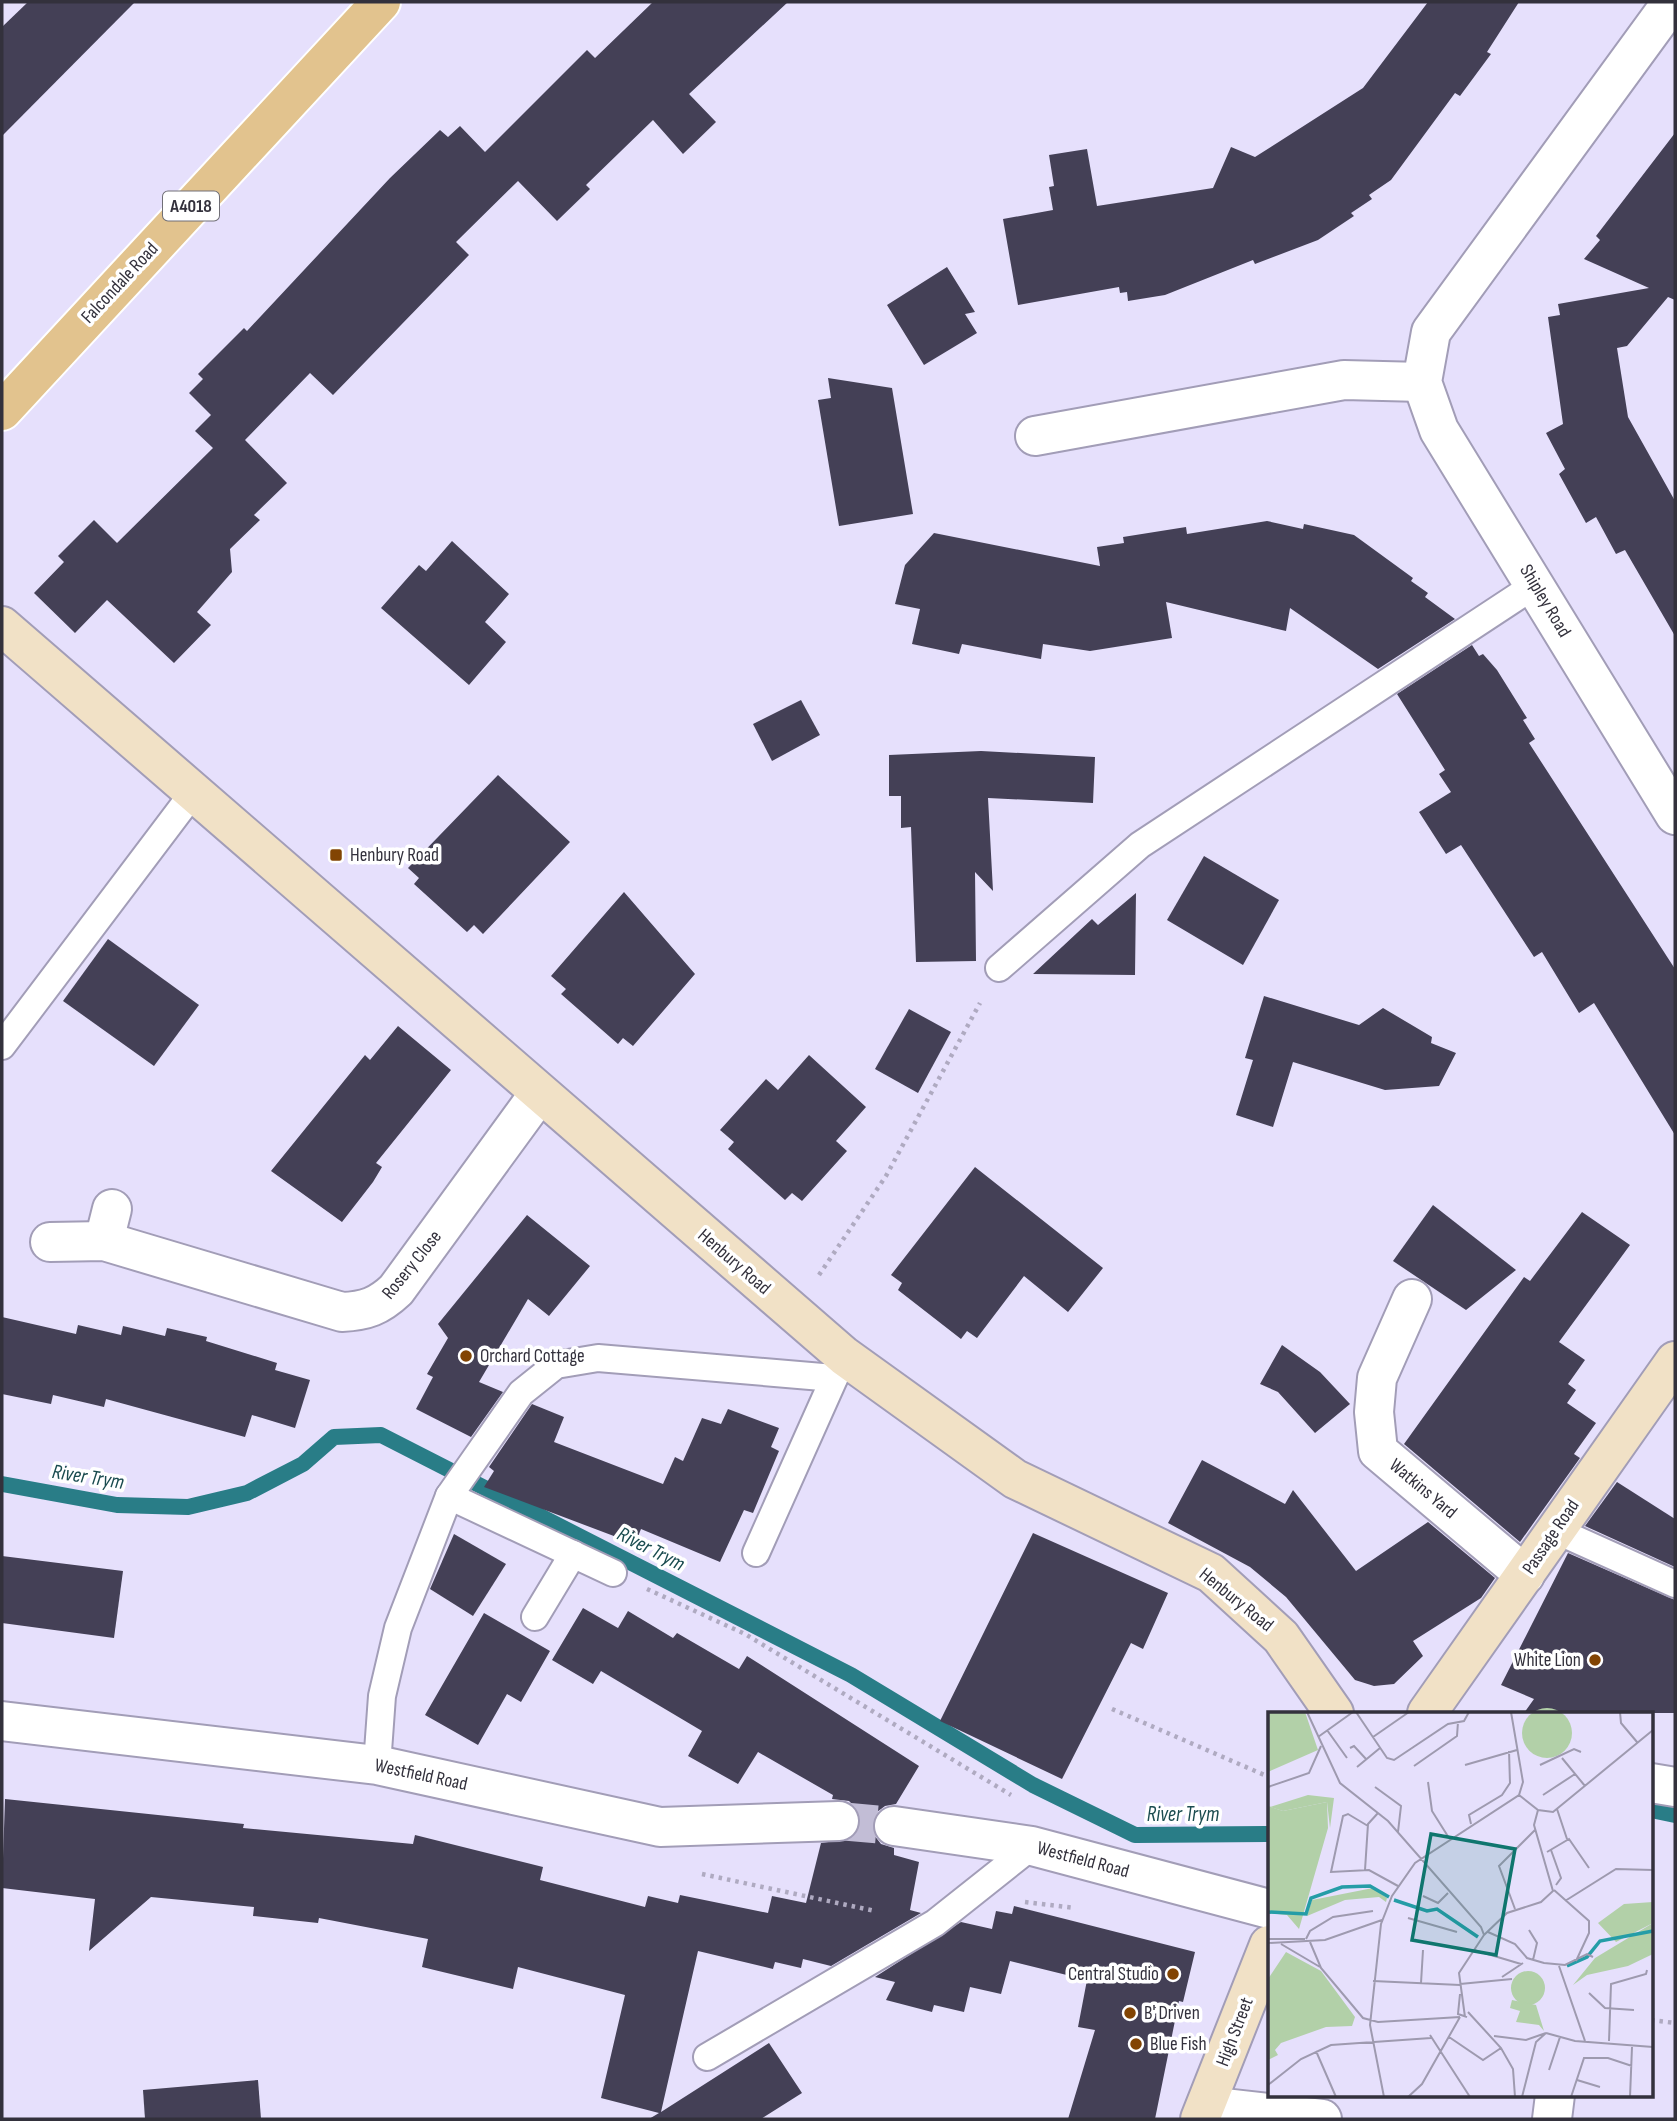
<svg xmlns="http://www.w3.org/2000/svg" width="1677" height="2121" font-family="'Sofia Sans Condensed',sans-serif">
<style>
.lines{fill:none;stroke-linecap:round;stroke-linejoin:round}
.stream{stroke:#297d87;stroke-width:16}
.building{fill:#444056}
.street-tunnel{stroke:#c2bdd6;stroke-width:38;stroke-dasharray:38 19;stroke-linecap:butt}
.lane-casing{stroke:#a29db7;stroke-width:30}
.street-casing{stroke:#a29db7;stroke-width:42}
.secondary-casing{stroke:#a29db7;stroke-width:42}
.primary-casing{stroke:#fff;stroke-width:42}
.path{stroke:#afaac1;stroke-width:4.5;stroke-dasharray:3.5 5;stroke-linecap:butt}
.lane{stroke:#fff;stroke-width:26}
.street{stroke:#fff;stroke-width:38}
.secondary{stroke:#f1e1c6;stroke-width:38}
.primary{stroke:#e2c38e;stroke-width:38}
.poi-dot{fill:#824403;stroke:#fff;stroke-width:2.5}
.labels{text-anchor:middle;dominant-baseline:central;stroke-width:7;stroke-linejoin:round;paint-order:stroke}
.shield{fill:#fff;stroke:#706f76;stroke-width:2}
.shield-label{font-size:18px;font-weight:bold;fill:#33313c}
.street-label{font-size:19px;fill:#33313c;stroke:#fff}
.poi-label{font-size:19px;fill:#33313c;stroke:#fff;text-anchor:start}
.water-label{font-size:21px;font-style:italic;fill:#1b4c50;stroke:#fff}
.inset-river{fill:none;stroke:#259da7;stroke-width:3.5}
.inset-road{fill:none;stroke:#9e9aaf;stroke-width:2}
.view{fill:#0f766e;fill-opacity:0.15;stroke:#0f766e;stroke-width:3.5}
.inset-edge{fill:none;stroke:#33313c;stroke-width:3.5}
</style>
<rect width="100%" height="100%" fill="#e6e0fc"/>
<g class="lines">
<g class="stream">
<polyline points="2,1484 117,1505 188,1507 247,1493 303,1464 334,1437 381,1435 851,1675 1033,1785 1135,1835 1267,1834"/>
<polyline points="1651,1810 1675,1815"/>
</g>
</g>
<g class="building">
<polygon points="28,2 135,2 2,136 2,27"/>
<polygon points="653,2 788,2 689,94 716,122 683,154 653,120 586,185 590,189 557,221 518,181 456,242 469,255 333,395 310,373 245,440 287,483 254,515 260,520 230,549 232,572 197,612 211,625 174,663 107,600 75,633 34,593 64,562 58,556 94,520 117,543 213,448 195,431 211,415 189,393 203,379 198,374 244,328 247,331 390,178 440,130 448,137 460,126 485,152 587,50 595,58"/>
<polygon points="1428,2 1519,2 1487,52 1491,54 1460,96 1455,93 1391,180 1369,195 1372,199 1351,213 1354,216 1318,240 1255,264 1253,260 1165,295 1128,301 1127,292 1120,293 1119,287 1018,305 1003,219 1053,210 1049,187 1054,186 1049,155 1087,149 1097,206 1213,188 1231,147 1255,157 1363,88"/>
<polygon points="1675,133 1675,300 1668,297 1627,346 1617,348 1628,417 1675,501 1675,636 1625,550 1616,554 1596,517 1586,523 1559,474 1565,469 1546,433 1563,424 1548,317 1560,315 1558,304 1649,288 1584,259 1600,240 1596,236"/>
<polygon points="947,267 975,312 965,314 977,333 924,365 887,305"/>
<polygon points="828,378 892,388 913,514 839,526 818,400 831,398"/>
<polygon points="1267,521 1303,529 1304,524 1354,535 1413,578 1411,581 1428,593 1425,597 1455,619 1378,669 1290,608 1286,631 1166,602 1172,638 1090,651 1043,644 1041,659 962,644 959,654 912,644 920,609 895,604 905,565 934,533 1100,566 1097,547 1124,543 1123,537 1186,527 1187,534"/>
<polygon points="452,541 509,594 485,622 506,642 469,685 381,608 419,565 426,571"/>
<polygon points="1472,645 1479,656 1483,654 1497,670 1527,718 1523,720 1535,739 1529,743 1675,969 1675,1135 1594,1003 1579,1013 1542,952 1534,957 1461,845 1446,854 1419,812 1451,792 1439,774 1445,770 1397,694"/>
<polygon points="801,700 820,735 772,761 753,724"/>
<polygon points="981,751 1095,757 1093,803 988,798 993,891 975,872 976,961 916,962 911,827 901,828 901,796 889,796 889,755"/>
<polygon points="498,775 570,842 483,934 474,925 467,932 414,884 419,878 408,868"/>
<polygon points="1204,856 1279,900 1243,965 1167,920"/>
<polygon points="624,892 695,974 633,1046 623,1038 618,1044 561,994 566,989 551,976"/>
<polygon points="1136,893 1135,975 1033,974 1092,919 1098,925"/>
<polygon points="108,939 199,1005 154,1066 63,1001"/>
<polygon points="1264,996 1359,1025 1383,1008 1432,1037 1431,1043 1456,1053 1439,1086 1385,1090 1293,1062 1273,1127 1236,1115 1253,1060 1245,1058"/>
<polygon points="909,1009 951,1032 918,1093 875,1069"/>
<polygon points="398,1026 451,1070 376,1163 382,1167 373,1182 342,1222 271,1171 365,1055 370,1060"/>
<polygon points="809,1055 866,1107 836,1141 847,1151 802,1201 792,1193 785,1200 728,1149 734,1142 720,1130 766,1079 778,1090"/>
<polygon points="975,1167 1103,1268 1068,1312 1024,1276 977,1338 967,1331 961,1339 898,1290 902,1283 891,1275"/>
<polygon points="1433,1205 1516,1270 1466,1310 1393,1261"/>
<polygon points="1582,1212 1630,1245 1559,1342 1585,1360 1568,1384 1576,1390 1567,1403 1596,1423 1574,1454 1580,1458 1520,1542 1404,1444 1524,1277 1530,1281"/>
<polygon points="527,1215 590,1266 549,1316 528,1299 479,1382 503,1392 471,1437 416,1409 433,1377 427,1374 448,1338 438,1324"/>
<polygon points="2,1317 76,1334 78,1325 121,1335 123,1326 165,1336 167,1328 207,1337 206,1341 277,1363 275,1370 310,1380 295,1428 252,1415 245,1437 106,1399 104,1407 53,1395 51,1404 2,1394"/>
<polygon points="1282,1345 1320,1372 1350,1404 1315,1433 1278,1392 1260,1384"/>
<polygon points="532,1404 564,1417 554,1442 663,1484 675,1457 683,1461 702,1418 721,1424 728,1409 779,1428 771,1447 779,1451 753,1513 744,1510 720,1562 641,1529 635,1544 484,1487 494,1471 489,1467"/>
<polygon points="1202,1460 1285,1504 1293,1490 1356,1571 1428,1522 1495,1578 1481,1598 1413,1641 1423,1656 1394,1684 1374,1686 1355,1680 1286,1597 1250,1567 1168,1523"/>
<polygon points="1617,1482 1675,1519 1675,1567 1585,1526"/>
<polygon points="1033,1533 1168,1593 1143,1649 1131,1643 1062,1779 940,1721"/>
<polygon points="454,1534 506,1564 473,1616 430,1589"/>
<polygon points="1568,1553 1675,1600 1675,1713 1524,1713 1534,1699 1501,1685"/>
<polygon points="2,1556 123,1571 114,1638 2,1623"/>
<polygon points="583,1608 618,1628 628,1611 673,1638 677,1633 739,1669 747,1656 919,1766 896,1804 885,1806 877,1812 872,1824 874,1835 881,1844 894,1848 894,1855 919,1862 910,1910 921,1913 831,1966 803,1959 801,1968 775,1962 773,1969 698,1951 661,2112 769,2043 802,2093 761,2119 649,2119 659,2113 601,2098 625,1995 518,1967 513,1989 422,1967 428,1939 319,1918 318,1923 253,1916 254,1907 151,1897 89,1951 95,1899 2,1888 5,1799 244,1824 243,1828 413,1844 415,1835 543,1867 540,1880 645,1907 648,1896 678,1903 680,1895 768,1913 772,1896 806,1903 821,1843 851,1839 858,1832 861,1821 857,1809 849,1801 832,1799 833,1795 758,1752 738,1784 688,1756 702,1731 601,1671 593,1684 552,1660"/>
<polygon points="484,1613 550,1651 521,1702 507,1694 478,1745 425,1715"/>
<polygon points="1014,1906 1195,1952 1183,2002 1179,2001 1155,2119 1068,2119 1095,2030 1078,2027 1087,1980 1010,1961 1001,1994 970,1987 964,2012 934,2005 932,2012 886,2000 895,1982 875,1977 961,1922 992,1929 996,1911 1012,1914"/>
<polygon points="258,2080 261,2119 145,2119 143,2090"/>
</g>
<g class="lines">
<polyline class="street-tunnel" points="839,1821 894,1826"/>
<defs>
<g id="lane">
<polyline points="999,968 1140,845 1535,585"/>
<polyline points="2,1046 193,793"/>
<polyline points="449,1496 613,1573"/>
<polyline points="1555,1530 1675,1584"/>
<polyline points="756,1553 841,1363"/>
<polyline points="535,1617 573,1554"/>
<polyline points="377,1765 382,1696 398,1628 449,1496 521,1393 556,1365 598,1358 834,1378"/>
<polyline points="707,2057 935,1923 1032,1846"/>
</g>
<g id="street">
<polyline points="1672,2 1431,332 1422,382 1439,430 1675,815"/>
<polyline points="1035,436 1344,380 1422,382"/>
<polyline points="104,1241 112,1209"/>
<path d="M50,1242L104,1241L342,1312C366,1311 379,1306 396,1290L539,1094"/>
<polyline points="1412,1299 1377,1378 1374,1412 1378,1451 1525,1575"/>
<polyline points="2,1721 377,1765 660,1827 839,1821"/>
<polyline points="1651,1783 1675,1787"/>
<polyline points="894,1826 1032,1846 1269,1909"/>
<polyline points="1206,2106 1322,2119"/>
<polyline points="1552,2119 1555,2095"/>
</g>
<g id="secondary">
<polyline points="2,626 844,1356 1015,1479 1211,1573 1281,1637 1334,1713"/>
<polyline points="1427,1713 1675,1361"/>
<polyline points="1200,2119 1269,1945"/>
</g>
<polyline id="primary" points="2,411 381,2"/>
</defs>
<use href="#lane" class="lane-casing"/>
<use href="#street" class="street-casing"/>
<use href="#secondary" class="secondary-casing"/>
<use href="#primary" class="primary-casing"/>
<g class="path">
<polyline points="819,1275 886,1176 980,1003"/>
<polyline points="647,1589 745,1634 1011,1795"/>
<polyline points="1112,1709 1269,1777"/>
<polyline points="702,1874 875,1911"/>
<polyline points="1025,1902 1075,1908"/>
<polyline points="1651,2020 1675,2023"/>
</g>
<use href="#lane" class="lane"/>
<use href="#street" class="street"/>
<use href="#secondary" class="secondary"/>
<use href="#primary" class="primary"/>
</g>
<g class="poi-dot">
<rect x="329" y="848" width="14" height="14" rx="3.5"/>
<circle cx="466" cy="1356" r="7"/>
<circle cx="1595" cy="1660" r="7"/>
<circle cx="1173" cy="1974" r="7"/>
<circle cx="1130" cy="2013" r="7"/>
<circle cx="1136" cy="2044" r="7"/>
</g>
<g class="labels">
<rect class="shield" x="163" y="191.5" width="56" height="29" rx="5"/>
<g class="shield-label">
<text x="191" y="206">A4018</text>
</g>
<g class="street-label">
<text transform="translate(120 283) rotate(-47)">Falcondale Road</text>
<text transform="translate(1545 601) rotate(59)">Shipley Road</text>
<text transform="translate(734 1262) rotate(41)">Henbury Road</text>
<text transform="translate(412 1265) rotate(-51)">Rosery Close</text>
<text transform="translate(1423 1489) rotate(40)">Watkins Yard</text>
<text transform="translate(1551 1537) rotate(-56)">Passage Road</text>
<text transform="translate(1236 1600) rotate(39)">Henbury Road</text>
<text transform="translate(421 1775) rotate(12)">Westfield Road</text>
<text transform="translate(1083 1860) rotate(15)">Westfield Road</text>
<text transform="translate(1235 2032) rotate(-69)">High Street</text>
</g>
<g class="poi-label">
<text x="350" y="855">Henbury Road</text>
<text x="480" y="1356">Orchard Cottage</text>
<text x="1581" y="1660" text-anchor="end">White Lion</text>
<text x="1159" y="1974" text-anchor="end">Central Studio</text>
<text x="1144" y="2013">B' Driven</text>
<text x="1150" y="2044">Blue Fish</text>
</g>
<g class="water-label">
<text transform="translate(88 1477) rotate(9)">River Trym</text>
<text transform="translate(651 1549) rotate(27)">River Trym</text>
<text x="1183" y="1814">River Trym</text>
</g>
</g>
<g transform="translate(1268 1712)">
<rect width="385" height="385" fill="#e6e0fc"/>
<path d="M0,0H37L50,38L0,60ZM59,90L60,116L31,217L19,203L0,201V94L15,99ZM385,190V211L348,230L330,211L356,192ZM18,240L53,259L87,305L84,314L58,315L13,331L7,338L10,343L0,348V267Z" fill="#b2d0a8"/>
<path d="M40,83L66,86L62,116L59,90L15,99L2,95ZM385,211V242L360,254L319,263L305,273L327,246Z" fill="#b2d0a8"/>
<path d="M243 276a17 17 0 1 1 34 0a17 17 0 1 1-34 0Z" fill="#b2d0a8"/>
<path d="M105,176L119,186L118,190L111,185L77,188L39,204L44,188ZM244,288L268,293L276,319L271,313L248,310L252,299L242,296Z" fill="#b2d0a8"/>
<path d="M254 21a25 25 0 1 1 50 0a25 25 0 1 1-50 0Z" fill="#b2d0a8"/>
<path class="inset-river" d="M126,188L159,199L169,197L210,225M0,200L38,202L43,186L74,175L102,174L121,185M299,254L319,245L332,229L385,219"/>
<path class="inset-road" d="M39,0L72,71L120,109L213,215L216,223L191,261L197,305M88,0L119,46L126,48L180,12L196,9L201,0M352,0L353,11L369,30M59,18L79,46M50,25L85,0M105,25L141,0M82,36L86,34L98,47M294,46L317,74M197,53L249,38M272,53L306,37L313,40M146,54L189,24L190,10M89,55L112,36M160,70L164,99L181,126M0,75L41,61L53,34M107,75L133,94L130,120M251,83L270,98L285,100L385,18M275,83L307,62M289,97L299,127M203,112L201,103L234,83L242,71L241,39M100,114L80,102L75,104L63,160L101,158L130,174M283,138L293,166L288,173M279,140L301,127L321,156M97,158L100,112L110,101M286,178L321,209V221L308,249M155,184L170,191L180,181M297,189L348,157L385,158M247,197L231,154L267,118M140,206L189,220M261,218L269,231L265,248M220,220L247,232L259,246L276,251L297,253L319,242L325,245M216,223L239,201L273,190L285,179L266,113L270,98M0,227H37M38,227L42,219L65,205L105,199M42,230L53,256L95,306L110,310L192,305M0,231L57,228L114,208M13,232L52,255M206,238L253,252M291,254L317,329M234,265L255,251M105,269L192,273M153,271L155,238M192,272L244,267M321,281L337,296L366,298M192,282L190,302L199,305M200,300L233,336L245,357L247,385M278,321L307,329L385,335M162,323L202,385M226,324L258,328L278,321M181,325L215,348L233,336M341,329L343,272L378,262L379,258M48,339L68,385M281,358L292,325M309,368L332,375M0,373L33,347L63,333L163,326M116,385L102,313L113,212L124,184L147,151L251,83L255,70L243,0M140,385L154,372L192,305M254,385L268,330L278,321M303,385L316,346H340L364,354M362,385L364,335"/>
<path class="view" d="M163,122L247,137L228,243L144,228Z"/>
<rect width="385" height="385" class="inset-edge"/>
</g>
<rect width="1677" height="2121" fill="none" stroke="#33313c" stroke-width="7"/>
</svg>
